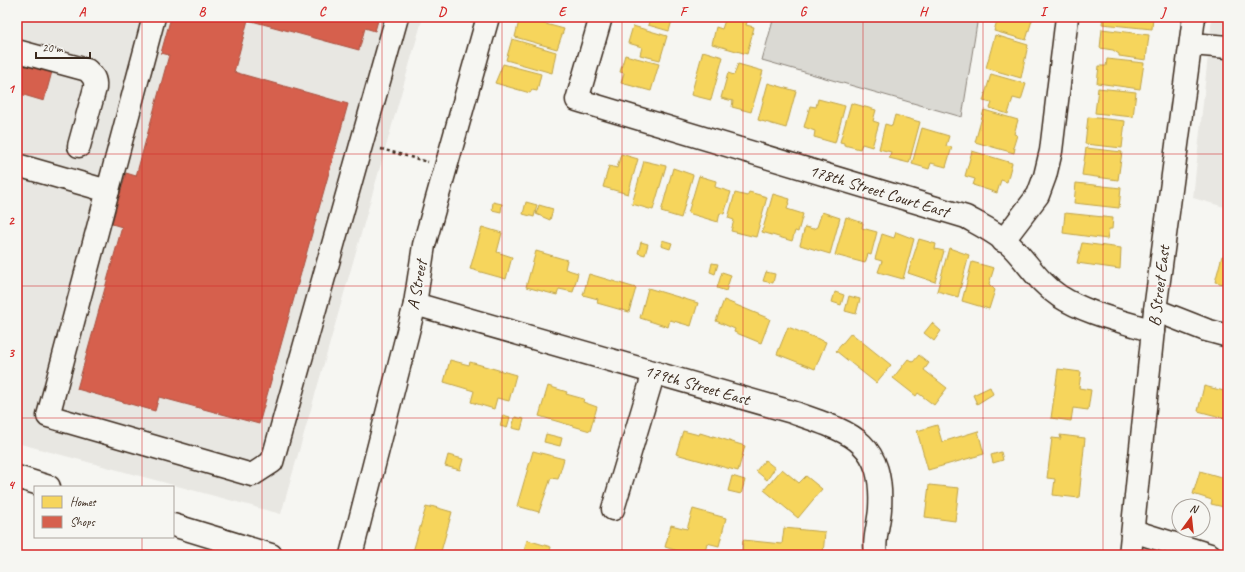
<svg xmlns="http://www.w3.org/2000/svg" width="1245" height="572" font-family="Caveat,sans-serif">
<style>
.built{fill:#e8e7e2}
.green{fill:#dad9d3;stroke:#8a8278}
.homes{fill:#f6d55c;stroke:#bea249}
.shops{fill:#d6604d;stroke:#a8503f}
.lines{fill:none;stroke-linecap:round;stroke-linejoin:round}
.minor-casing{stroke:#3b2a1e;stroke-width:25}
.path{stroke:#3b2a1e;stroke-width:2.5;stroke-dasharray:3 3;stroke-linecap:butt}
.minor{stroke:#f6f6f2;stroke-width:22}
.grid{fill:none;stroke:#d62828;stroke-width:1;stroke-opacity:0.55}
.labels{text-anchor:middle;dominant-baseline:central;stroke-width:4;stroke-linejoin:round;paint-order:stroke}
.street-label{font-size:17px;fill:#3b2a1e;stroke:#f6f6f2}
.neatline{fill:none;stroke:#d62828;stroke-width:1.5}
.grid-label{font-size:13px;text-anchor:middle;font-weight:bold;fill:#d62828}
</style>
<rect width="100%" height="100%" fill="#f6f6f2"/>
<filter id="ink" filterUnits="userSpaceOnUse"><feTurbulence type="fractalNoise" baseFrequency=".025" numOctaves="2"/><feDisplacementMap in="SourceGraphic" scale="8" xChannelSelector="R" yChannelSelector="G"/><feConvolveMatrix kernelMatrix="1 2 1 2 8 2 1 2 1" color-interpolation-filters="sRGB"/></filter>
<g filter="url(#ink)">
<g class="built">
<polygon points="17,17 423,17 281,514 17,443"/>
<polygon points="1212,17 1228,17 1228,208 1193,198"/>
</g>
<polygon class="green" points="774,17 978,17 962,117 762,60"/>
<g class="homes">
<polygon points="520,17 564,29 557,49 515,37"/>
<polygon points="537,17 567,17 566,21 553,17 552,22"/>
<polygon points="647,17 673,17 669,31 648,25 650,18"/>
<polygon points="726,17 740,17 748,19 746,25 754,27 747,54 712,44 716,27 722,29"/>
<polygon points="998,17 1033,17 1026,40 994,31"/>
<polygon points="1103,17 1153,17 1152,29 1102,24"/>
<polygon points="633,26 667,36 660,60 640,55 642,47 628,43"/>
<polygon points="1102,29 1149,35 1146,60 1119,56 1119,54 1113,50 1100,48"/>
<polygon points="995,35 1028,45 1021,78 986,68"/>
<polygon points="512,39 556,52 552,73 506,60"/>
<polygon points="703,51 723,57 711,100 691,95"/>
<polygon points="625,55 659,64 651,91 621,83 624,73 620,72"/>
<polygon points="1107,59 1144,63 1140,89 1097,83 1099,66 1106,66"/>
<polygon points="503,64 541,74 537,91 532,90 530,93 495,83"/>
<polygon points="738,64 763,71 751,112 732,107 733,101 721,98 728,73 734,75"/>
<polygon points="991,74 1026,84 1021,100 1013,98 1008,114 990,108 992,103 983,101"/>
<polygon points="768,83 796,91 786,128 758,120"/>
<polygon points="1098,88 1136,92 1133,117 1095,113"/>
<polygon points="818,99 845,106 835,143 814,137 815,131 804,127 810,106 816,107"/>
<polygon points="851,103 876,110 873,121 879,123 872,147 862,144 860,149 844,145 844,143 840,142"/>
<polygon points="984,110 1018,120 1014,134 1017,135 1013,148 1015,148 1014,153 975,142"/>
<polygon points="895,115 920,122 909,163 889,158 891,152 879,149 885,124 892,126"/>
<polygon points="1088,117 1125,121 1122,148 1085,144"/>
<polygon points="922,128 949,136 946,146 952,147 946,167 931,163 929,169 912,164"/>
<polygon points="1086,148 1122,152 1118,180 1082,175"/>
<polygon points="972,151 1012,163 1007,182 1001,180 997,193 973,185 975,179 965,176"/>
<polygon points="621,154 638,159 628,194 603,187 609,166 617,168"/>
<polygon points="644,161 666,166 653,210 632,204"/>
<polygon points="673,168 693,175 681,218 661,212"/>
<polygon points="699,176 716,181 715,187 731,192 724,214 720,213 718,222 688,213"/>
<polygon points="1076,183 1121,188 1119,208 1074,203"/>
<polygon points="749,192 767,197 756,237 731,231 734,220 728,218 735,193 747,196"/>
<polygon points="773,194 790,199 787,209 803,214 798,232 795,231 792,241 762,232"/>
<polygon points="493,202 502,204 501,212 492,210"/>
<polygon points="526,202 537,205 534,217 523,214"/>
<polygon points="539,205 553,209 550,220 536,214"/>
<polygon points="822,212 840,218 830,254 800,245 805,227 813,229 817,227"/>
<polygon points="1065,213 1113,218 1112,229 1109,229 1107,239 1063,233"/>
<polygon points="846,217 863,223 862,228 877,232 871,255 868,254 865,263 835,255"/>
<polygon points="482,227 502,233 497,252 512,257 506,279 470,269"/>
<polygon points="896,232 914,239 903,279 878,272 882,261 875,259 882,234 894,238"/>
<polygon points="919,239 936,244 935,249 944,251 935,282 908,273"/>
<polygon points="662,240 672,243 670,249 661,246"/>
<polygon points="641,242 648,244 645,255 638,253"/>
<polygon points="1082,243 1121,248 1120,269 1077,263"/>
<polygon points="949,248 969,255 958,297 937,291"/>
<polygon points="536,251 567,260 565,269 578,273 573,292 559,289 557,295 526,287"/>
<polygon points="1222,256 1228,257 1228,285 1215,282"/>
<polygon points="972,262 994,268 989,284 995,290 989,309 962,301"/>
<polygon points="712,263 718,264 715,274 710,272"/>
<polygon points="722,272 731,275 726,291 717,288"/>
<polygon points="766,272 775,274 773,283 763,281"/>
<polygon points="589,274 636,288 629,312 597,303 598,299 583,295"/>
<polygon points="648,288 698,303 691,326 670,320 668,327 640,318"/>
<polygon points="835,292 844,295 841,305 832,302"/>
<polygon points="849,296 860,299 856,314 845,311"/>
<polygon points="724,300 770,319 761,343 734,332 735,329 716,321"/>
<polygon points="932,323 941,331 934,341 924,333"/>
<polygon points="788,327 826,342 815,369 777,354"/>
<polygon points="851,333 891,365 876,383 836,351"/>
<polygon points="919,355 929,363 924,370 947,388 934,405 918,393 916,396 893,378 908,359 913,362"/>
<polygon points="450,360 469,365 470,362 516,375 509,401 497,398 494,409 471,402 474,391 444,382"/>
<polygon points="1058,369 1081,372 1079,388 1091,390 1088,410 1073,408 1071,421 1051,418"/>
<polygon points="548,386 567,392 566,394 584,399 583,402 597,407 590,431 539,416"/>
<polygon points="1204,386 1228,392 1228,419 1198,411"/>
<polygon points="990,387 993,394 977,404 973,395"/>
<polygon points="503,415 510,417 507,428 500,426"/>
<polygon points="515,417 524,419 521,430 512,428"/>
<polygon points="937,425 942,442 978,431 984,454 928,470 917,431"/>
<polygon points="683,431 699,435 700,433 713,437 713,436 745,446 738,471 676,454"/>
<polygon points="546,434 562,438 560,446 544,442"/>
<polygon points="1060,435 1085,438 1079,498 1053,495 1055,479 1047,478 1052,438 1061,439"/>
<polygon points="533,451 564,459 558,479 551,478 539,512 517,506"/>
<polygon points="1001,452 1003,460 993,463 991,455"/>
<polygon points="448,455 463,459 460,470 445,466"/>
<polygon points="765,460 775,468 767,480 756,471"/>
<polygon points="782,469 799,483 806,476 822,489 798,518 764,490"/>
<polygon points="1200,471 1228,479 1228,508 1211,504 1212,500 1193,494"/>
<polygon points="732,476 745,480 741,494 728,491"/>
<polygon points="929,485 959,488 955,521 925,517"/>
<polygon points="431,506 452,512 440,555 412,555 426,507 430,508"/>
<polygon points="693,509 726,518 719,546 707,543 704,555 680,555 681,552 665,547 671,525 687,529"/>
<polygon points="784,528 825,532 823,555 742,555 743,540 782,544"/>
<polygon points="527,540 551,547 549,555 523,555"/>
</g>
<g class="shops">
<polygon points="171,17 379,17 375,31 365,28 359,50 248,20 234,72 348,104 259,424 159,397 155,411 77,389 122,227 112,224 126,173 136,176 169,55 161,53"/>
<polygon points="17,56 53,68 44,101 17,93"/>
</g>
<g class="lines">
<defs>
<g id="minor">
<polyline points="154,17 48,416 252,475 272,462 397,17"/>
<path d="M601,17L577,100L966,217C982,226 999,234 1012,247C1028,263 1039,283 1059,296C1087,314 1122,321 1153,331"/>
<polyline points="1191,44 1228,47"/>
<path d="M17,51L87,70C93,76 96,79 95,88L79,146"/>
<polyline points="17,165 108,191"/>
<polyline points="1003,241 1038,195 1045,176 1051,151 1067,17"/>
<path d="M415,304L792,412C849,432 884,439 880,509C879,524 873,540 876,555"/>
<polyline points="1155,310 1206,330 1228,336"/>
<polyline points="17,477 49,487"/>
<polyline points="613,509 654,372"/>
<polyline points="173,525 271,555"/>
<polyline points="1133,531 1210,555"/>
<polyline points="351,555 415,304 424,245 488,17"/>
<polyline points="1130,555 1155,310 1194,17"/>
</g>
</defs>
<use href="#minor" class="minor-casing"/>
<polyline class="path" points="381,149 428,162"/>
<use href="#minor" class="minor"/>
</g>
</g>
<path class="grid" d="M142,17V487M262,17V555M382,17V555M502,17V555M622,17V555M743,17V555M863,17V555M983,17V555M1103,17V555M17,154H1228M17,286H1228M17,418H1228M142,537V555"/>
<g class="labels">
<g class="street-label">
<text transform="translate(879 191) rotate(17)">178th Street Court East</text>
<text transform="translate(417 285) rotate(-80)">A Street</text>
<text transform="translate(1159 286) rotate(-83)">B Street East</text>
<text transform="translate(697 385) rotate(16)">179th Street East</text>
</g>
</g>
<rect width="1245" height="572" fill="none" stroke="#f6f6f2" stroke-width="44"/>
<rect x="34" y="486" width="140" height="52" fill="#f6f6f2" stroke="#aba49d"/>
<rect x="42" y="496" width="20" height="12" fill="#f6d55c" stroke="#aba49d"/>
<text x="70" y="506" font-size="12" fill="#3b2a1e">Homes</text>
<rect x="42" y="516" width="20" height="12" fill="#d6604d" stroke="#aba49d"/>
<text x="70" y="526" font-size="12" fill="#3b2a1e">Shops</text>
<g transform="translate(1191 518) rotate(15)"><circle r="19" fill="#f6f6f2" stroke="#aba49d"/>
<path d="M0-3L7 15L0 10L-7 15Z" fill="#c8321e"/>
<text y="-6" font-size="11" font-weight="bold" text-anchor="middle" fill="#3b2a1e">N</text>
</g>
<path d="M36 52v6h54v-6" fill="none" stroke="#3b2a1e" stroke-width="2"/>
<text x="42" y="52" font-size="12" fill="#3b2a1e" stroke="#f6f6f2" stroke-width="3" paint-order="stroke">20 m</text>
<rect x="22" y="22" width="1201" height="528" class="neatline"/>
<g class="grid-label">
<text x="82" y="16">A</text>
<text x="202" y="16">B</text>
<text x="322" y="16">C</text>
<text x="442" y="16">D</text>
<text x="562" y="16">E</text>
<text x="683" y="16">F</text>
<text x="803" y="16">G</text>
<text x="923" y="16">H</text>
<text x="1043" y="16">I</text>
<text x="1163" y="16">J</text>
<text x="11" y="93">1</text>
<text x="11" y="225">2</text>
<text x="11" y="357">3</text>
<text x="11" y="489">4</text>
</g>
</svg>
